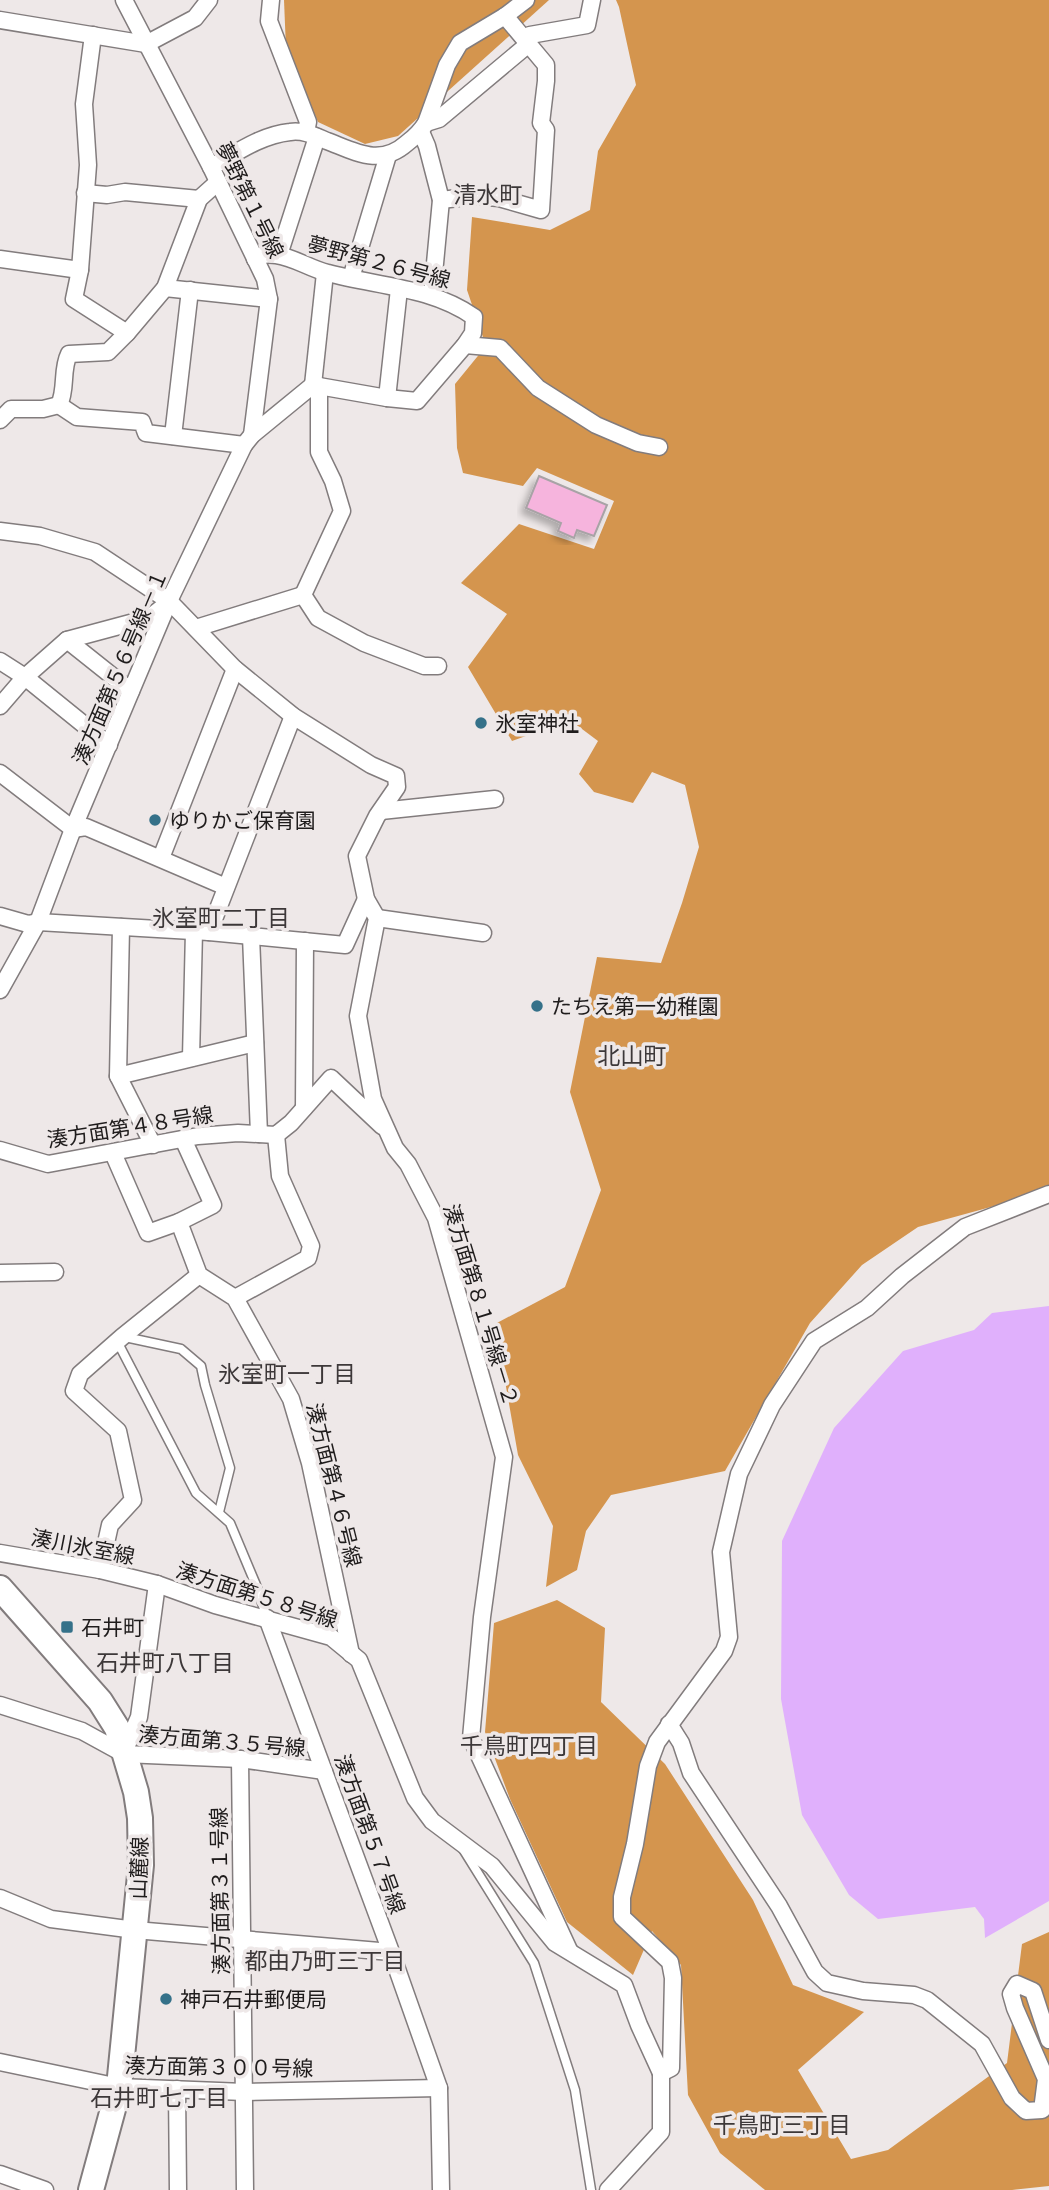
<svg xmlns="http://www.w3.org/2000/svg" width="1049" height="2190" font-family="Merriweather,'Noto Sans JP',serif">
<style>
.forest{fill:#d4954e}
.water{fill:#e0b0fc}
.building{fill:#f6b4dd;stroke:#a8a3a6;stroke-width:2;filter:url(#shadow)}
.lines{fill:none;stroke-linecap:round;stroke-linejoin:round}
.service-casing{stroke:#827c7d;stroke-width:11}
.minor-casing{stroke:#827c7d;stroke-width:19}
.primary-casing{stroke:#827c7d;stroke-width:28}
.service{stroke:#fff;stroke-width:8}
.minor{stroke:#fff;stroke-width:16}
.primary{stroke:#fff;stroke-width:24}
.poi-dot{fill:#357189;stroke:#eee8e8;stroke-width:2.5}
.labels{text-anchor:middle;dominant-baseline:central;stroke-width:7;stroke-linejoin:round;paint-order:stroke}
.street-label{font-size:21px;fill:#1f1c1c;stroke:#eee8e8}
.poi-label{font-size:21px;fill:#1f1c1c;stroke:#eee8e8;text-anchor:start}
.neighbourhood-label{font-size:23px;fill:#3d3839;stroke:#eee8e8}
</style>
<defs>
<filter id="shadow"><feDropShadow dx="-5" dy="5" stdDeviation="3.5" flood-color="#0004"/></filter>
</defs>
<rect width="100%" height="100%" fill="#eee8e8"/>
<g class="forest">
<polygon points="284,0 549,0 398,136 365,144 318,122 286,49"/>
<polygon points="616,0 1049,0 1049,1191 918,1227 862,1265 810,1323 725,1471 611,1495 586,1531 577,1570 546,1587 553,1526 518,1455 495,1324 565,1287 601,1190 570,1092 597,957 661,963 682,903 699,847 685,785 652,772 633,803 594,792 579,774 598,741 570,720 512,741 468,667 507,614 461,583 519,524 594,549 614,501 537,468 523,486 463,473 457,448 455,384 486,346 467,290 472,217 550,230 590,210 598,151 636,85 619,7"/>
<polygon points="557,1600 605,1628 601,1702 665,1764 753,1900 793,1985 864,2012 798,2070 851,2159 888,2150 1007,2063 1022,1944 1049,1932 1049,2186 1012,2190 765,2190 720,2153 688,2095 681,1965 652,1931 633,1975 567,1922 510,1799 485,1732 494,1623"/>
</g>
<polygon class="water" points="1049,1306 1049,1901 985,1938 984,1919 975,1907 878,1919 849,1895 802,1815 781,1699 782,1541 834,1428 903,1351 974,1330 992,1313"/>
<polygon class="building" points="539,476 607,505 594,536 577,530 574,538 558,531 561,523 526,508"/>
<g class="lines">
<defs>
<g id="service">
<polyline points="125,1337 181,1349 201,1366 205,1385 230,1468 219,1512"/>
<polyline points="117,1341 196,1493 230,1523 256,1585 267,1618"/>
<polyline points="463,1849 534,1963 575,2090 591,2190"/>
</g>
<g id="minor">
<polyline points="124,0 211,167 265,279 269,299 252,435"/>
<polyline points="271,0 269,21 308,122 306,132"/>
<polyline points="0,20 146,44 195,18 209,0"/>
<polyline points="93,35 84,104 88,165 80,270 74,299 127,333"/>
<polyline points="426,123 439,119 525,47 530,35 587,25 592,0"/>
<polyline points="421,132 427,146 441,200 432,295"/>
<path d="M211,167C236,153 261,135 290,132C304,130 315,136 327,141C356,152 380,167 407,143C415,137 421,131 426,123L447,65L460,43L505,16L526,0"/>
<polyline points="85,193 107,195 125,192 199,199"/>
<polyline points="441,200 475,196 499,198 541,210 546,130 541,123 546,81 546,65 505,16"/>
<polyline points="279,255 317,137"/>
<polyline points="0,259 80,270"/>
<polyline points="351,278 388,155"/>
<polyline points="165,288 269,299"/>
<polyline points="465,345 500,348 538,388 596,425 638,443 659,447"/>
<polyline points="313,385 325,273"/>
<polyline points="387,398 399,289"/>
<path d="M59,405C67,389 61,370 69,354L108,352L127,333L165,288L199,199L218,182"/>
<polyline points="59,405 77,417 142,422 146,433 244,445"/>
<polyline points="0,420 11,409 43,409 59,405"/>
<polyline points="173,436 190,290"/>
<polyline points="0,531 40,536 95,552 169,601 235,669 293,716 371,765 396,776 397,787 377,816 357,856 366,899 377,918 358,1016 373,1099 395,1148 408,1164 436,1218 504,1457 482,1617 471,1738 569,1950"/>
<polyline points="303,595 342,511 333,481 319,452 319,386"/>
<polyline points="303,595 318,618 364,643 424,666 438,666"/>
<polyline points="196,628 303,595"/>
<polyline points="67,640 131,691"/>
<polyline points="0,661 25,677 109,745"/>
<polyline points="0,706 25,677 67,640 149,618 168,603"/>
<polyline points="0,773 73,829 86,827 226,887"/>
<polyline points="381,811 495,799"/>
<polyline points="161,858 235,669"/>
<polyline points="0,916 28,924 38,922 209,932 345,945 366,899"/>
<polyline points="377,918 483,933"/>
<polyline points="121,927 118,1076 153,1145"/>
<polyline points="209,932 293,716"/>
<polyline points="251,936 259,1134"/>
<path d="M0,990L38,922L73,829L169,601L244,445L252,435L313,385L387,398L417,401L465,345L473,333L474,317C432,287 376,286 328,273C310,269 294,257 276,255C268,254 262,254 255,259"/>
<polyline points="191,1058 194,931"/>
<polyline points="118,1076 255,1043"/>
<polyline points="304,1108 305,941"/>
<polyline points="183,1139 213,1205 179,1222 199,1275 235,1298 291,1399 310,1463 351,1654"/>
<polyline points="0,1150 48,1164 198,1136 238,1133 276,1135 291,1123 331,1078 382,1126"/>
<polyline points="113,1153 148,1233 179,1222"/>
<polyline points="0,1273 55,1272"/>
<polyline points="235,1298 308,1258 311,1246 280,1176 276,1135"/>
<polyline points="0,1553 100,1570 157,1584 215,1605 331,1637 359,1660 415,1798 432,1821 492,1866 555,1943 624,1985 639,2025 661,2073 671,2068 673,1978 670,1962 622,1917 622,1897 635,1844 648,1766 657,1742 724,1651 729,1637 721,1552 739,1474 772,1405 814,1341 867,1308 902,1276 965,1227 1049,1194"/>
<polyline points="100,1570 110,1525 133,1500 118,1431 74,1391 80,1374 122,1337 199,1275"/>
<polyline points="267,1618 391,1952 439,2088 441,2190"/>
<polyline points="0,1705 82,1731 124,1754 240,1759 324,1771"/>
<polyline points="669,1724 681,1743 691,1773 779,1906 815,1972 827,1983 863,1991 914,1995 927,2000 982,2044 1012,2098 1026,2111 1042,2110 1046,2079 1015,2008 1011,1994 1017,1984 1033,1991 1049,2040"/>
<polyline points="124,1752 139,1717 157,1584"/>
<polyline points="240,1759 245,2190"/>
<polyline points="0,1898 51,1919 135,1930 391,1952"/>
<polyline points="0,2062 119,2087 244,2092 439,2088"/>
<polyline points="177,2089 178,2190"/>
<polyline points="0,2174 45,2190"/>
<polyline points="608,2190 661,2132 661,2073"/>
</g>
<polyline id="primary" points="0,1588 100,1701 117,1728 136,1792 140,1818 141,1865 119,2087 91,2190"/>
</defs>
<use href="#service" class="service-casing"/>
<use href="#minor" class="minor-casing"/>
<use href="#primary" class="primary-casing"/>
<use href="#service" class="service"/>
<use href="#minor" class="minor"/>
<use href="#primary" class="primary"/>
</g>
<g class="poi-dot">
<circle cx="481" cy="723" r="7"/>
<circle cx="155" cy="820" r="7"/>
<circle cx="537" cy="1006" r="7"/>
<rect x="60" y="1620" width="14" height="14" rx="3.5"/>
<circle cx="166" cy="1999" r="7"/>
</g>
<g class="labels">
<g class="street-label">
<text transform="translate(250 200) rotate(64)">夢野第１号線</text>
<text transform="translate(379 262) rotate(15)">夢野第２６号線</text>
<text transform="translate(120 667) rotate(-67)">湊方面第５６号線－１</text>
<text transform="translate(130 1127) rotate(-9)">湊方面第４８号線</text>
<text transform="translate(481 1305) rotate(73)">湊方面第８１号線－２</text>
<text transform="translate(334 1485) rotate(76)">湊方面第４６号線</text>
<text transform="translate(83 1547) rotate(11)">湊川氷室線</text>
<text transform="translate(257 1595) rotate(18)">湊方面第５８号線</text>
<text transform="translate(222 1741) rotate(5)">湊方面第３５号線</text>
<text transform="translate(370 1834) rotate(70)">湊方面第５７号線</text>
<text transform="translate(139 1868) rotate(-88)">山麓線</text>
<text transform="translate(220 1891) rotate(-91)">湊方面第３１号線</text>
<text transform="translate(219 2067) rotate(1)">湊方面第３００号線</text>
</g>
<g class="poi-label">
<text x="495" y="723">氷室神社</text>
<text x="169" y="820">ゆりかご保育園</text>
<text x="551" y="1006">たちえ第一幼稚園</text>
<text x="81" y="1627">石井町</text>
<text x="180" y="1999">神戸石井郵便局</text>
</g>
<g class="neighbourhood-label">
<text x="488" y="194">清水町</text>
<text x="221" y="917">氷室町二丁目</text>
<text x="632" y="1055">北山町</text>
<text x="287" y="1373">氷室町一丁目</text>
<text x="165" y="1662">石井町八丁目</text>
<text x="529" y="1745">千鳥町四丁目</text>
<text x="325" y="1960">都由乃町三丁目</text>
<text x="159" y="2097">石井町七丁目</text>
<text x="782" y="2124">千鳥町三丁目</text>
</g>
</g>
</svg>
